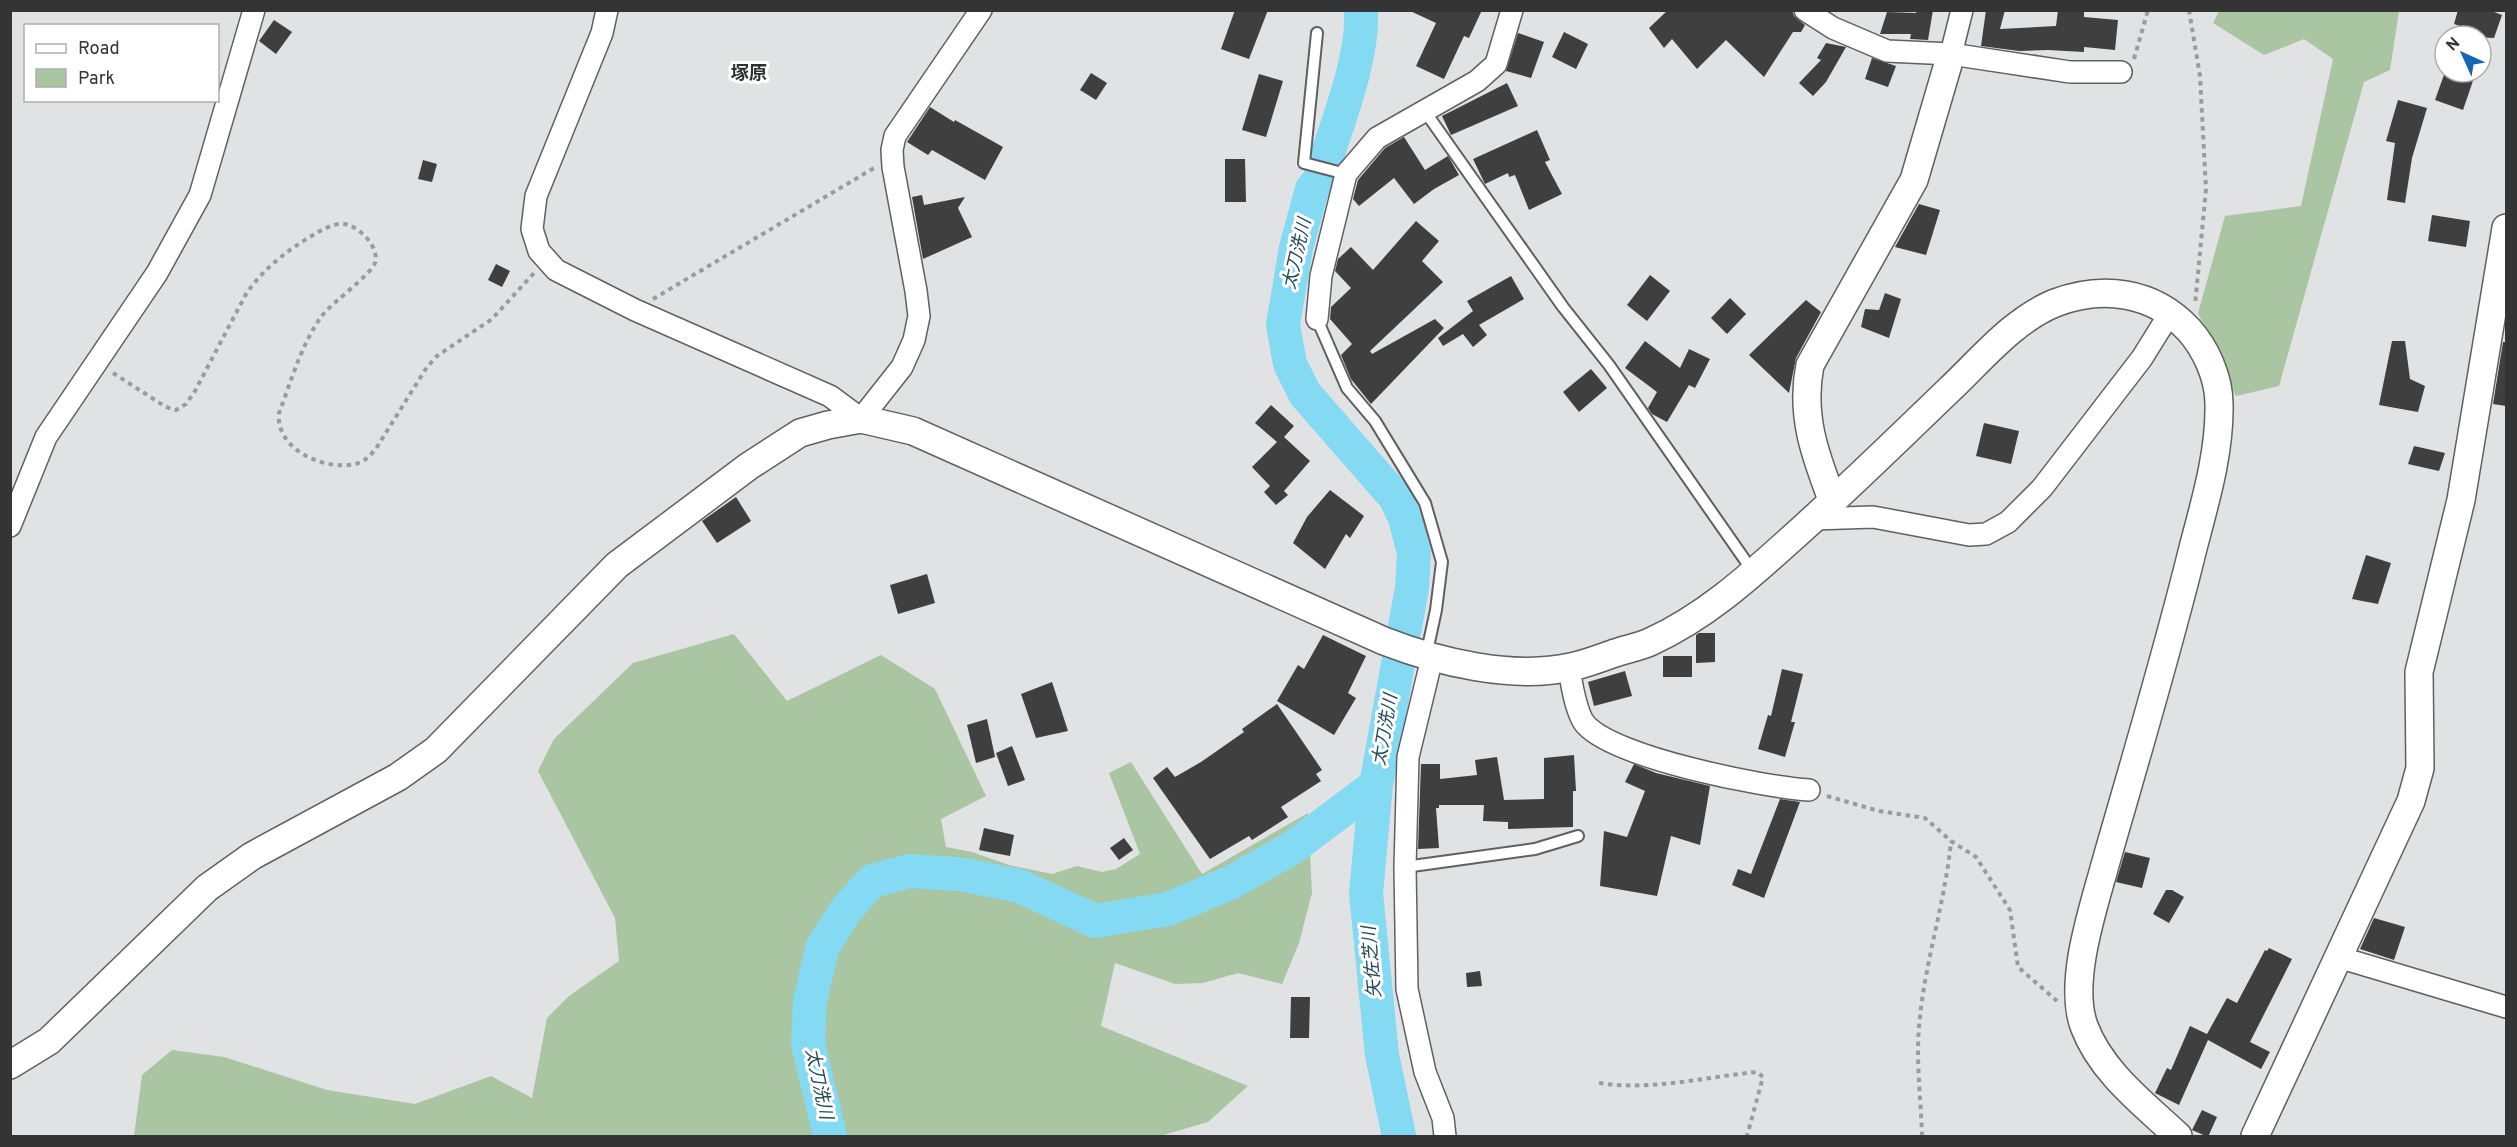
<svg xmlns="http://www.w3.org/2000/svg" width="2517" height="1147" font-family="Overpass,'Noto Sans JP',sans-serif">
<style>
.green{fill:#a9c5a2}
.lines{fill:none;stroke-linecap:round;stroke-linejoin:round}
.river{stroke:#83daf2;stroke-width:34}
.building{fill:#3f3f3f}
.service-casing{stroke:#606061;stroke-width:14}
.minor-casing{stroke:#606061;stroke-width:24}
.tertiary-casing{stroke:#606061;stroke-width:30}
.path{stroke:#9a9b9b;stroke-width:4;stroke-dasharray:4.5 4.5;stroke-linecap:butt}
.service{stroke:#fff;stroke-width:10}
.minor{stroke:#fff;stroke-width:21}
.tertiary{stroke:#fff;stroke-width:27}
.labels{text-anchor:middle;dominant-baseline:central;stroke-width:6;stroke-linejoin:round;paint-order:stroke}
.neighbourhood-label{font-size:18px;font-weight:bold;fill:#2f3031;stroke:#fff}
.water-label{font-size:18px;font-style:italic;fill:#234a55;stroke:#fff}
</style>
<rect width="100%" height="100%" fill="#e1e2e3"/>
<g class="green">
<polygon points="2219,11 2399,11 2390,70 2364,82 2279,386 2236,396 2198,313 2225,216 2301,206 2333,59 2304,39 2264,55 2213,23"/>
<polygon points="734,634 787,701 881,655 935,689 986,796 941,819 946,847 972,852 1009,865 1052,874 1077,866 1102,872 1116,869 1140,854 1109,773 1131,762 1202,874 1308,813 1312,893 1299,943 1282,984 1238,973 1203,983 1175,984 1115,963 1101,1026 1248,1086 1208,1122 1160,1136 134,1136 142,1075 172,1050 224,1057 327,1090 415,1104 491,1076 532,1098 547,1018 569,996 619,961 615,918 538,771 554,739 633,663"/>
</g>
<g class="lines">
<g class="river">
<path d="M1361,10C1364,61 1334,131 1319,181L1312,189L1296,248L1283,325L1290,364L1305,394L1395,497L1405,518L1414,553L1412,588L1376,785L1366,893L1382,1055L1399,1136"/>
<polyline points="830,1136 808,1044 810,1001 822,948 846,910 872,881 910,871 960,874 1019,886 1095,921 1168,909 1232,882 1292,848 1376,785"/>
</g>
</g>
<g class="building">
<polygon points="1235,10 1268,10 1249,59 1221,49"/>
<polygon points="1408,10 1482,10 1469,38 1464,36 1444,79 1416,66 1436,23"/>
<polygon points="1668,10 1792,10 1794,16 1805,25 1801,32 1793,32 1764,77 1726,40 1697,69 1672,39 1664,48 1649,28"/>
<polygon points="1917,10 1933,10 1928,40 1910,39 1911,34 1880,34 1887,12 1916,13"/>
<polygon points="1986,10 2005,10 2000,29 2056,26 2058,10 2084,12 2084,17 2118,20 2115,50 2084,47 2084,52 2048,50 2019,51 1981,46"/>
<polygon points="2458,10 2489,10 2502,15 2494,38 2457,36 2460,26 2454,24"/>
<polygon points="274,20 292,32 276,54 259,41"/>
<polygon points="1564,32 1588,44 1576,69 1552,57"/>
<polygon points="1518,33 1544,42 1531,78 1506,71"/>
<polygon points="1826,43 1846,47 1826,82 1813,96 1799,83 1821,60 1817,58"/>
<polygon points="1872,58 1896,66 1888,87 1865,79"/>
<polygon points="2445,72 2476,72 2463,110 2435,100"/>
<polygon points="1091,73 1107,83 1096,100 1080,90"/>
<polygon points="1259,74 1283,81 1266,137 1242,130"/>
<polygon points="1507,83 1518,106 1451,135 1442,116"/>
<polygon points="2398,100 2427,108 2412,158 2405,203 2387,200 2395,143 2386,141"/>
<polygon points="930,107 954,122 955,120 1003,147 985,180 932,150 928,155 907,142"/>
<polygon points="1537,130 1550,160 1545,162 1562,194 1529,210 1515,175 1509,177 1508,173 1485,184 1473,159"/>
<polygon points="1404,137 1425,170 1448,156 1459,175 1434,189 1414,204 1394,178 1359,206 1353,199 1358,180 1385,148"/>
<polygon points="1225,159 1245,159 1246,202 1225,202"/>
<polygon points="423,160 437,164 432,182 418,179"/>
<polygon points="922,195 924,205 965,197 958,208 972,237 923,259 912,197"/>
<polygon points="1919,204 1940,210 1926,255 1895,247"/>
<polygon points="2432,215 2470,221 2466,247 2428,241"/>
<polygon points="1416,221 1439,241 1422,261 1443,282 1370,351 1372,354 1435,319 1444,328 1371,404 1351,379 1341,355 1352,344 1330,319 1331,307 1351,288 1335,271 1338,259 1351,247 1373,270"/>
<polygon points="496,264 510,271 502,287 488,280"/>
<polygon points="1650,275 1670,291 1647,321 1627,305"/>
<polygon points="1511,276 1524,299 1479,325 1487,335 1473,347 1463,334 1443,346 1438,338 1473,311 1467,301"/>
<polygon points="1885,293 1901,299 1889,338 1861,327 1865,309 1879,310"/>
<polygon points="1730,298 1746,314 1727,334 1711,318"/>
<polygon points="1806,300 1821,312 1796,358 1789,393 1749,355"/>
<polygon points="1645,341 1680,368 1689,349 1710,359 1695,388 1689,385 1667,422 1652,414 1648,408 1657,392 1625,368"/>
<polygon points="2392,341 2405,341 2410,379 2425,386 2418,412 2379,405"/>
<polygon points="2503,342 2506,342 2506,406 2493,404"/>
<polygon points="1591,369 1607,388 1579,412 1563,392"/>
<polygon points="1271,405 1294,426 1284,437 1310,461 1284,491 1288,495 1276,505 1264,492 1270,486 1252,467 1277,442 1255,423"/>
<polygon points="1984,423 2019,431 2011,464 1976,456"/>
<polygon points="2414,446 2445,453 2439,471 2408,464"/>
<polygon points="1330,490 1364,516 1350,538 1346,534 1325,569 1293,543 1307,517"/>
<polygon points="736,497 751,521 717,543 702,521"/>
<polygon points="2366,555 2391,563 2378,604 2352,599"/>
<polygon points="927,574 935,603 898,614 890,585"/>
<polygon points="1699,633 1715,633 1715,662 1696,663 1696,635"/>
<polygon points="1323,635 1366,656 1348,693 1356,698 1334,735 1277,701 1298,665 1304,669"/>
<rect x="1663" y="656" width="29" height="21"/>
<polygon points="1782,669 1803,674 1791,722 1795,722 1785,757 1758,749 1768,715 1771,716"/>
<polygon points="1625,671 1632,696 1594,706 1588,682"/>
<polygon points="1052,682 1068,731 1036,738 1021,694"/>
<polygon points="1277,704 1322,770 1316,774 1321,781 1281,807 1288,817 1252,840 1249,836 1210,859 1153,778 1167,767 1175,777 1201,762 1244,732 1242,729"/>
<polygon points="987,719 995,757 976,763 967,725"/>
<polygon points="1012,746 1025,780 1008,786 996,753"/>
<polygon points="1574,755 1576,791 1573,791 1573,827 1508,829 1508,822 1483,821 1484,805 1439,805 1439,808 1436,808 1439,848 1418,849 1421,764 1440,764 1440,779 1477,775 1475,760 1497,757 1504,800 1544,799 1544,758"/>
<polygon points="1634,764 1656,773 1710,786 1700,845 1671,836 1657,896 1600,886 1604,831 1627,837 1645,791 1625,782"/>
<polygon points="1780,799 1800,802 1764,898 1732,885 1738,869 1751,874"/>
<polygon points="984,828 1014,835 1010,856 979,850"/>
<polygon points="1124,838 1133,850 1119,860 1110,848"/>
<polygon points="2125,852 2150,858 2142,888 2116,882"/>
<polygon points="2166,890 2172,890 2184,897 2169,923 2153,914"/>
<polygon points="2374,918 2405,927 2394,960 2360,949"/>
<polygon points="2269,948 2292,959 2250,1042 2270,1052 2261,1069 2208,1040 2179,1105 2155,1093 2167,1068 2171,1070 2190,1026 2207,1034 2227,998 2237,1003 2265,950 2267,951"/>
<polygon points="1480,971 1482,986 1467,987 1466,973"/>
<polygon points="1291,997 1310,997 1309,1038 1290,1038"/>
<polygon points="2202,1110 2217,1117 2208,1137 2192,1130"/>
</g>
<g class="lines">
<defs>
<g id="service">
<polyline points="1317,33 1304,163 1346,174"/>
<polyline points="1424,110 1563,307 1609,365 1754,573"/>
<polyline points="1317,319 1347,388 1375,421 1425,503 1442,562 1436,610 1426,656"/>
<polyline points="1405,867 1535,849 1578,836"/>
</g>
<g id="minor">
<polyline points="607,10 602,33 536,196 532,229 539,251 556,270 635,310 830,396 861,419 902,367 914,340 919,316 916,291 893,167 892,150 895,136 981,10"/>
<polyline points="1805,10 1833,28 1887,51 1951,54 2070,72 2121,72"/>
<polyline points="1951,54 1962,10"/>
<polyline points="1317,319 1321,276 1346,174 1377,138 1477,81 1496,64 1512,10"/>
<polyline points="1814,519 1873,517 1969,535 1986,534 2008,522 2042,488 2142,358 2170,313"/>
<polyline points="10,526 46,437 157,273 200,195 254,10"/>
<polyline points="1432,658 1408,757 1405,867 1407,989 1425,1072 1443,1118 1445,1136"/>
<path d="M1570,668C1570,680 1577,716 1586,725C1616,758 1763,787 1809,790"/>
<polyline points="2338,957 2506,1007"/>
</g>
<g id="tertiary">
<path d="M1833,502C1815,455 1800,415 1810,365L1914,180L1951,54"/>
<path d="M10,1065L49,1041L207,888L252,856L398,777L436,750L617,565L749,466L800,433L828,425L861,419L913,431L1384,641C1438,662 1513,680 1571,667C1586,664 1601,658 1615,653C1626,649 1639,647 1650,642C1703,618 1747,579 1790,540C1844,492 1897,440 1949,390C1981,360 2013,320 2055,303C2102,285 2153,291 2189,330C2206,349 2219,378 2219,404C2220,453 2205,502 2193,548C2167,654 2135,760 2105,865C2093,909 2068,982 2084,1026C2101,1072 2144,1104 2178,1136"/>
<polyline points="2255,1136 2411,801 2420,768 2419,672 2461,500 2506,228"/>
</g>
</defs>
<use href="#service" class="service-casing"/>
<use href="#minor" class="minor-casing"/>
<use href="#tertiary" class="tertiary-casing"/>
<g class="path">
<polyline points="2189,10 2200,76 2206,189 2195,305"/>
<polyline points="2134,59 2148,10"/>
<polyline points="653,299 874,168"/>
<path d="M113,373L166,407L176,410L186,404L195,391L246,294C265,266 293,246 322,230C328,227 337,223 344,224C359,226 380,247 375,263C370,276 332,302 321,317C301,345 291,382 279,413C275,449 324,471 355,464C365,462 371,455 377,447L427,367L437,356L492,319L534,273"/>
<polyline points="1827,796 1879,811 1925,818 1951,841 1976,857 2010,910 2018,967 2057,1001"/>
<path d="M1599,1083C1651,1091 1705,1077 1757,1072L1763,1077L1747,1136"/>
<path d="M1922,1136C1921,1101 1916,1062 1919,1027C1924,964 1945,904 1951,841"/>
</g>
<use href="#service" class="service"/>
<use href="#minor" class="minor"/>
<use href="#tertiary" class="tertiary"/>
</g>
<g class="labels">
<g class="neighbourhood-label">
<text x="749" y="74">塚原</text>
</g>
<g class="water-label">
<text transform="translate(1298 254) rotate(-77)">太刀洗川</text>
<text transform="translate(1386 730) rotate(-80)">太刀洗川</text>
<text transform="translate(1373 962) rotate(-95)">矢佐芝川</text>
<text transform="translate(818 1084) rotate(78)">太刀洗川</text>
</g>
</g>
<rect width="2517" height="1147" fill="none" stroke="#343434" stroke-width="24"/>
<rect x="24" y="24" width="195" height="78" fill="#ffffff" stroke="#aeaeae" stroke-width="1.5"/>
<rect x="36" y="44" width="30" height="9" fill="#ffffff" stroke="#aeaeae" stroke-width="1.5"/>
<text x="78" y="54" font-size="18" fill="#343434">Road</text>
<rect x="36" y="69" width="30" height="18" fill="#a9c5a2" stroke="#aeaeae" stroke-width="1.5"/>
<text x="78" y="84" font-size="18" fill="#343434">Park</text>
<g transform="translate(2463 54) rotate(315)"><circle r="28" fill="#ffffff" stroke="#aeaeae" stroke-width="1.5"/>
<path d="M0-4.5L10 22L0 15L-10 22Z" fill="#1764b3"/>
<text y="-9" font-size="16" font-weight="bold" text-anchor="middle" fill="#343434">N</text>
</g>
</svg>
